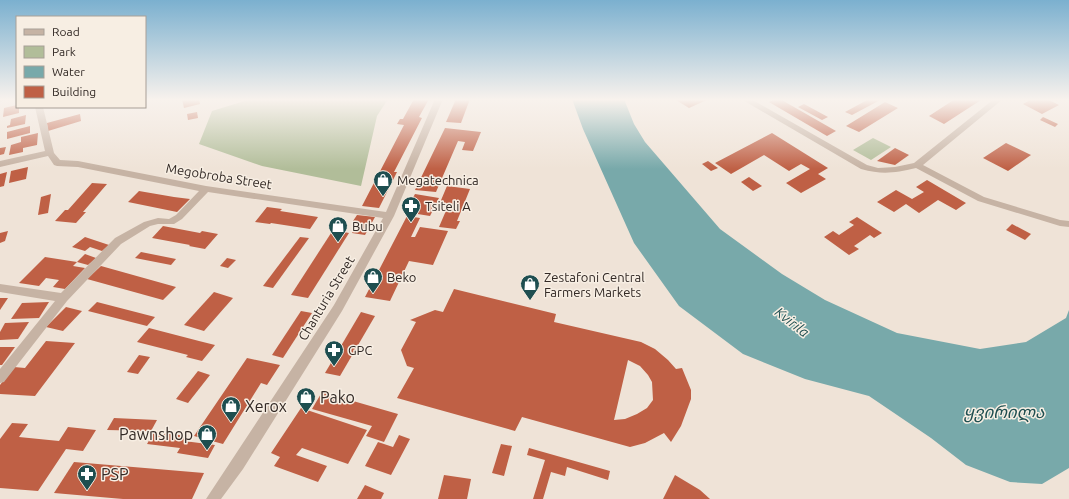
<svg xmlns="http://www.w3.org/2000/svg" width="1069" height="499" font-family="Ubuntu,'Noto Sans Georgian',sans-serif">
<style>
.green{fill:#b1bd99}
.water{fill:#78a9aa}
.building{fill:#bf6045;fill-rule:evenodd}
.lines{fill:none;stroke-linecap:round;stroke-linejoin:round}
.minor{fill:#c6b3a4;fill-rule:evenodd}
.labels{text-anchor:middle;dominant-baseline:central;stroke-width:3;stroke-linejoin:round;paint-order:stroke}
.street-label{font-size:13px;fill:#322925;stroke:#f7eee3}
.poi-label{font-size:13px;fill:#322925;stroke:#f7eee3;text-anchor:start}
.water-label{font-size:14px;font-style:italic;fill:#1e4e50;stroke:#f7eee3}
.near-poi-label{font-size:16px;fill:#322925;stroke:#f7eee3;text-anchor:start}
.near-water-label{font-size:17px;font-style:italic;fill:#1e4e50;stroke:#f7eee3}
</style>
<rect width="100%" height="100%" fill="#efe3d7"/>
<g class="green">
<polygon points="251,99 388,99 377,116 361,186 262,166 199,144 212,111"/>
<polygon points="873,138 891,147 871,160 853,150"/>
</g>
<polygon class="water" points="572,99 624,99 634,124 645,142 720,229 782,274 825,300 897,333 980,349 1026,342 1066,318 1069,310 1069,468 1042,484 1010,482 966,465 931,438 869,396 805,379 743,354 679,306 634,243 583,129"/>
<g class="building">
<polygon points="182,99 199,99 200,104 184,108"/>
<polygon points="414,99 429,99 419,117 422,118 394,172 397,172 379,208 362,206 404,125 397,124 400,119 403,119"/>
<polygon points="456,99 470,99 461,123 446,122"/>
<polygon points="679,99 709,99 689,108 676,100"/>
<polygon points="775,99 780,99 836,131 827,136 769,102"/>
<polygon points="869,99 882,99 852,115 845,112"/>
<polygon points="955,99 981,100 944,124 929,116"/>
<polygon points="1032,99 1047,99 1059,105 1042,114 1023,104"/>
<polygon points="885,102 898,108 859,132 846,126"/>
<polygon points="804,104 828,117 822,120 798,107"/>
<polygon points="17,105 17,107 19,107 19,113 3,117 4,108"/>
<polygon points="197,112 198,118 188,120 187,114"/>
<polygon points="80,114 81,121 48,131 47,123"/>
<polygon points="26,115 25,124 7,128 7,126 10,125 11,119"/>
<polygon points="1043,117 1058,124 1055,127 1040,120"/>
<polygon points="30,126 30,133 7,139 7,132"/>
<polygon points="445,128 481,132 473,151 462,150 465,142 458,141 436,192 415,190"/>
<polygon points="38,133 37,145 23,148 23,152 9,155 11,145 21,142 21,137"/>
<polygon points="772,133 828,168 818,174 826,179 801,193 786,183 810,169 801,164 789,171 764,155 731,174 715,163"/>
<polygon points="1006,143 1031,155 1008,171 983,158"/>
<polygon points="6,147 4,154 0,155 0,148"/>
<polygon points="895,148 909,155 895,165 877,161"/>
<polygon points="708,161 718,168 711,171 702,164"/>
<polygon points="28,167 26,179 9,183 11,171"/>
<polygon points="7,172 4,186 0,187 0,174"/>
<polygon points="749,177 762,186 753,191 741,182"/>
<polygon points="927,180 966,203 956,210 938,200 919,213 906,204 894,212 877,202 896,190 912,199 924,192 916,187"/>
<polygon points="92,183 107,184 83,212 86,212 76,223 55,221 65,210 68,210"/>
<polygon points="447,186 470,189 457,221 460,221 456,229 439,227 448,206 439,205"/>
<polygon points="139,191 174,197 190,199 177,212 128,202"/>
<polygon points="51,194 48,213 38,215 41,197"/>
<polygon points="415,194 439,198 430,216 405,212"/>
<polygon points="267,207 282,209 280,211 318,217 310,229 271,223 270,224 255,222"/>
<polygon points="357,215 375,217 365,235 352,233 358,221 353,221"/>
<polygon points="407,216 420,218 411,237 415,237 420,227 448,231 433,265 409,261 390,301 365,297"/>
<polygon points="857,217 882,233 874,238 870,235 854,246 859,249 849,255 824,237 833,231 839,235 854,225 849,222"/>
<polygon points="1012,224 1031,234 1025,240 1006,230"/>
<polygon points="163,226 200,233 202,231 218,234 205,249 189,246 190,245 152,238"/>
<polygon points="333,230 349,233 308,298 291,295"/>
<polygon points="8,231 5,241 0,243 0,233"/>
<polygon points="85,237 109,245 102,251 90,247 85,251 72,247"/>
<polygon points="300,237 309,238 273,288 263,286"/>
<polygon points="141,252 176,259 171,265 135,258"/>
<polygon points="85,254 96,258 88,265 77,262"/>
<polygon points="45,257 77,262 73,266 85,268 65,289 53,287 59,280 46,278 39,286 19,283"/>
<polygon points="227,258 236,260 228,268 220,266"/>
<polygon points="101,266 176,287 163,300 87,279"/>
<path d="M454,289L556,314L554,322L641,342L655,349L668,360L676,369L682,368L691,390V399L681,426L671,442L664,433L645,443L630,447L522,417L515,431L397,398L414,368L407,366L401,350L416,322L410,320L435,310L443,312ZM628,360L640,366L648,375L652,382L653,400L647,408L637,414L625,419L614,420Z"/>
<polygon points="214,292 233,298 204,331 184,325"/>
<polygon points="0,298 8,298 0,310"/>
<polygon points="49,302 39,318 11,319 22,303"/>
<polygon points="97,302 155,317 147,326 88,311"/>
<polygon points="66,307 82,311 63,331 46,327"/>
<polygon points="301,311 312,313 283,358 272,355"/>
<polygon points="361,312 375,316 340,376 325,373"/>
<polygon points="29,322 18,339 0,340 0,332 5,323"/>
<polygon points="149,328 199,341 215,345 202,361 186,357 188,355 137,342"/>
<polygon points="46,341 75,343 35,396 0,394 0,385 14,367 25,368"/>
<polygon points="0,347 15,347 2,365 0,365"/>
<polygon points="139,355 150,357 138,374 127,372"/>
<polygon points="247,358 280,365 267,385 261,383 223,444 194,436"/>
<polygon points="198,371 210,375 188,403 176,399"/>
<polygon points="322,392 398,414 384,442 366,436 372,426 312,409"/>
<polygon points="301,408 367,430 348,464 302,448 296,455 327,466 318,482 274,466 280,457 271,453"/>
<polygon points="114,418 157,420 151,431 107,430"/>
<polygon points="12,423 28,424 19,437 59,441 68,427 96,430 83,451 66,449 38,491 0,488 0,439"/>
<polygon points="154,432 187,436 184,441 215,445 208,458 177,453 180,448 147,444"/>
<polygon points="399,435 410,439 391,475 365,466 378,442 393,447"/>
<polygon points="501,444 512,446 504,476 492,473"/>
<polygon points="529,448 610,471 608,480 567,467 565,476 551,472 543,499 533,499 545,460 527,455"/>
<polygon points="74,462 204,473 192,499 123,499 54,493"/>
<polygon points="444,475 471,479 467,499 438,499"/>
<polygon points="675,475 700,490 710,499 663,499"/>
<polygon points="365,485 384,493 381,499 357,499"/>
</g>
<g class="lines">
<g class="minor">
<polygon points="0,99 8,99 0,102"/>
<polygon points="435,99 443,99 394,216 342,311 243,469 221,499 206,499 334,305 383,218 208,192 182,219 174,224 158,224 150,226 121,244 67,301 4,382 0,383 0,369 55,301 0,292 0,284 61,293 115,238 144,222 158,218 169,219 176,215 199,191 78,167 57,166 54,165 48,156 0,167 0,161 45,151 35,107 43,107 54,153 60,160 78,161 206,186 386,212"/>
<path d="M741,99H751L867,165L878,168L895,167L914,163L994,99H1003L923,165L984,197L1060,220L1069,221V227L1060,226L978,201L916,168C894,173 883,175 861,169Z"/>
</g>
</g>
<linearGradient id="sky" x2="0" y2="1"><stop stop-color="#7bb0cf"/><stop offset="0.59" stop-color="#f8f2ed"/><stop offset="1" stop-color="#f8f2ed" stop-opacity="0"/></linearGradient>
<rect width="1069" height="169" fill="url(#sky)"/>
<defs>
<symbol id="shop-pin" viewBox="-11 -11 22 30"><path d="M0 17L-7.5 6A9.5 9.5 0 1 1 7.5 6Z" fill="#1e4e50" stroke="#f7eee3"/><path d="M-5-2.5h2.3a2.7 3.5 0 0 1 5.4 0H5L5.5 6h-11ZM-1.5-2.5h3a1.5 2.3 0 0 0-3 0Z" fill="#fff"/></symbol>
<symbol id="pharmacy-pin" viewBox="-11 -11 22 30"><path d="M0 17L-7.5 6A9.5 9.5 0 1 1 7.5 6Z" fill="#1e4e50" stroke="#f7eee3"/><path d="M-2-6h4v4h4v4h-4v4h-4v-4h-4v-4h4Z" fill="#fff"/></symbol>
</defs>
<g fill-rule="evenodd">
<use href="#shop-pin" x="372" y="169" width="22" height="30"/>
<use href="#pharmacy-pin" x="400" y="195" width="22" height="30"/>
<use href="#shop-pin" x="327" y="215" width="22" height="30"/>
<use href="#shop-pin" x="362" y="266" width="22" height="30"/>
<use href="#shop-pin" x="519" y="273" width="22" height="30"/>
<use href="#pharmacy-pin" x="323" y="339" width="22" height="30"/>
<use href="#shop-pin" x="295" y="386" width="22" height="30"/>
<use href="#shop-pin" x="220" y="395" width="22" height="30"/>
<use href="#shop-pin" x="196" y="423" width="22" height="30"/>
<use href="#pharmacy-pin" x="76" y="463" width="22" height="30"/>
</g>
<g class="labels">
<g class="street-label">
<text transform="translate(219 176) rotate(9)">Megobroba Street</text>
<text transform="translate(326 298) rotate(-59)">Chanturia Street</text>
</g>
<g class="poi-label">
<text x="397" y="180">Megatechnica</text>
<text x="425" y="206">Tsiteli A</text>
<text x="352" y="226">Bubu</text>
<text x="387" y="277">Beko</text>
<text x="544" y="277">Zestafoni Central<tspan x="544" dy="15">Farmers Markets</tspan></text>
<text x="348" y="350">GPC</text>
</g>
<g class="water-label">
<text transform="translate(792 322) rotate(38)">Kvirila</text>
</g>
<g class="near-poi-label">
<text x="320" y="397">Pako</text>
<text x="245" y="406">Xerox</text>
<text x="193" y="434" text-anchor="end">Pawnshop</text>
<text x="101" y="474">PSP</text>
</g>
<g class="near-water-label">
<text x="1004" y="411">ყვირილა</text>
</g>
</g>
<rect x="16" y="16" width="130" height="92" fill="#f7eee3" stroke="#a89f97"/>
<rect x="24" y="29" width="20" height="6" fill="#c6b3a4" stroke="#a89f97"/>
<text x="52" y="36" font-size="12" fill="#322925">Road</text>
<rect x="24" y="46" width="20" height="12" fill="#b1bd99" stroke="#a89f97"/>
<text x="52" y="56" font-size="12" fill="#322925">Park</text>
<rect x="24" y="66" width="20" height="12" fill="#78a9aa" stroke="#a89f97"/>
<text x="52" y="76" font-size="12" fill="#322925">Water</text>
<rect x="24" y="86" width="20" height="12" fill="#bf6045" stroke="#a89f97"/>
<text x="52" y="96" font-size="12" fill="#322925">Building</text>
</svg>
